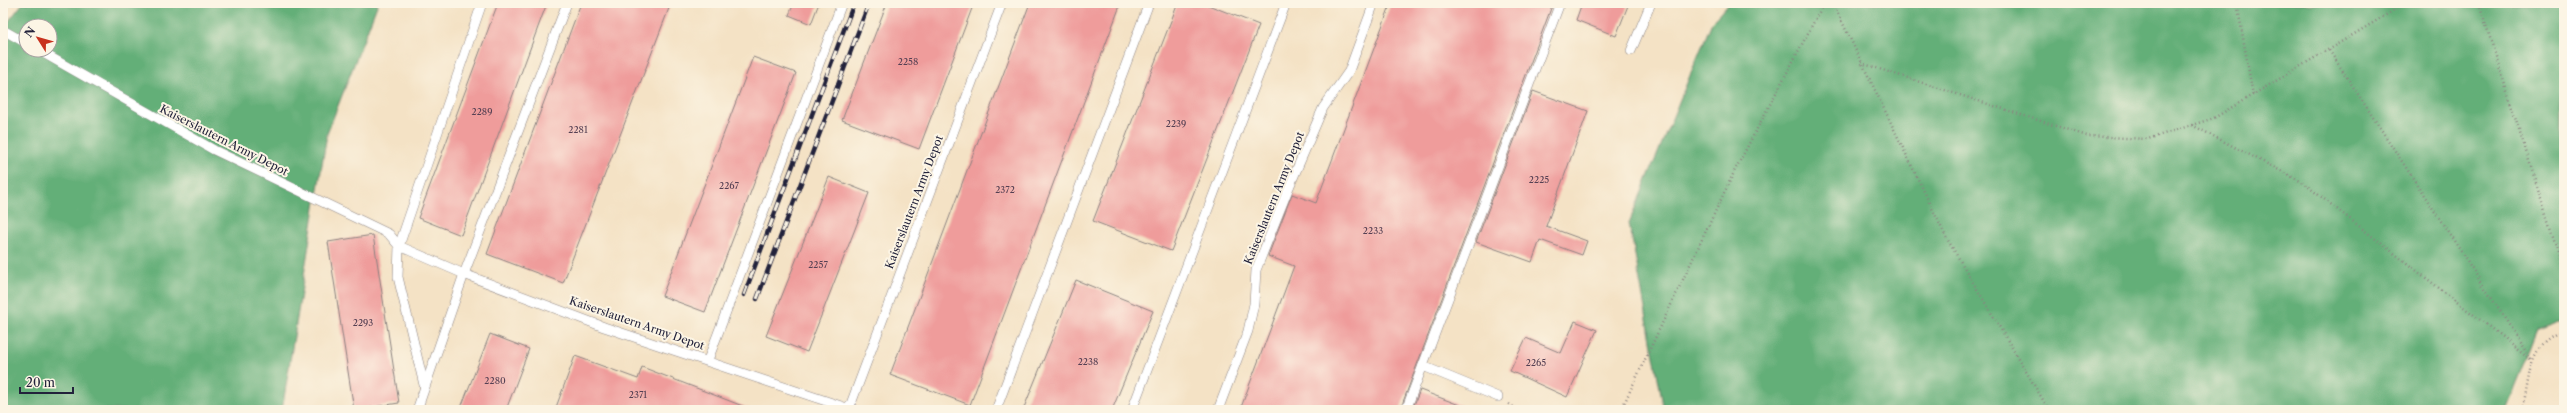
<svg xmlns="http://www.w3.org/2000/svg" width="2567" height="413" font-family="'Libre Caslon Text',serif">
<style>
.forest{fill:#64af78;stroke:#43685a;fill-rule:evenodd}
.building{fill:#ef9c9b}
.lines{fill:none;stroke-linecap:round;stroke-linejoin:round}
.lane-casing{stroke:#8b8280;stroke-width:10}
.path{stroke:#8b8280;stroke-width:2.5;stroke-dasharray:1 3;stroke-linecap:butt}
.lane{stroke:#fff;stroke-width:9}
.rail-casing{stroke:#22223b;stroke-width:4.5}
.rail{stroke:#fcf5e5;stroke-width:3;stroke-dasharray:9;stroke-linecap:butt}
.labels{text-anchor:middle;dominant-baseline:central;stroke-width:4;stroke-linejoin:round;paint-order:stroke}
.number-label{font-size:9px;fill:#554053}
.street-label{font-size:11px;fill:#22223b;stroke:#fcf5e5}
</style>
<rect width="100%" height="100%" fill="#fcf5e5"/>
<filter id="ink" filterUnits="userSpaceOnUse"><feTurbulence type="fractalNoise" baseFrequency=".025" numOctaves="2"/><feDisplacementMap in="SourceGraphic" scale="8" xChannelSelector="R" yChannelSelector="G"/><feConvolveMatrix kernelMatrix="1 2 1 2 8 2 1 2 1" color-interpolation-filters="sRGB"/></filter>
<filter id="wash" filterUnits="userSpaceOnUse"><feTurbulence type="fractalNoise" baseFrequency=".012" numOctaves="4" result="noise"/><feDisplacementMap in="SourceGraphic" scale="16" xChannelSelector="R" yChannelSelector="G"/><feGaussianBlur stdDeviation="0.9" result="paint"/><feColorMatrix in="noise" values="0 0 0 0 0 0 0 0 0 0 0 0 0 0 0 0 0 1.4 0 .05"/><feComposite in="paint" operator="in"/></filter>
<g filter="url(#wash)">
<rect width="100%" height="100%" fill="#f4e2c5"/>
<g class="forest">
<path d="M23,3H378L327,134L282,410H3V28ZM26,26H50V50H26Z"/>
<polygon points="1729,3 2564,3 2564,320 2537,330 2505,410 1664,410 1629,223 1712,22"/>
</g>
<g id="blocks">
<g class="building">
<polygon points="498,3 547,3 461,235 418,218"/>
<polygon points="581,3 671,3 563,283 487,254"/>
<polygon points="794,3 819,3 811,24 789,15"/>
<polygon points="887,3 974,3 919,149 842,120"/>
<polygon points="1030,3 1121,3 970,405 890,375"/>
<polygon points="1178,3 1203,3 1259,25 1171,251 1093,221"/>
<polygon points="1391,3 1553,3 1400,410 1240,410 1294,266 1268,256 1292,194 1316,203"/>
<polygon points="1582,3 1629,3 1616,36 1576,20"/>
<polygon points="753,57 796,73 705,312 662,296"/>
<polygon points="1533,91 1588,111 1546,226 1587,241 1582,255 1540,240 1532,262 1476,242"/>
<polygon points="829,177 869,193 807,352 766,336"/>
<polygon points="373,235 399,403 354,410 328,242"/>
<polygon points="1076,280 1153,311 1112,410 1023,410"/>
<polygon points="1575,321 1597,330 1567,397 1510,371 1526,338 1561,353"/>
<polygon points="490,334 529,349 506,410 460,410"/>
<polygon points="575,356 638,379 642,367 753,410 555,410"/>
<polygon points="1420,390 1470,409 1470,410 1412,410"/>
</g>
</g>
</g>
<g filter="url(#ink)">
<use href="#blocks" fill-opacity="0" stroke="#8b8280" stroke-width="1"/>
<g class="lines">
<defs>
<g id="lane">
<polyline points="3,30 26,43"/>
<polyline points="38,50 214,150 389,234 399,246 464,274 604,327 853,410"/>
<polyline points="1631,51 1651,3"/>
<polyline points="708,360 842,3"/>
<polyline points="1423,366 1498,397"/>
<polyline points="424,385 398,277 399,246 482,3"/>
<polyline points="849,409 1002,3"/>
<polyline points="417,410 464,274 567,3"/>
<polyline points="996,410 1149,3"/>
<polyline points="1132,410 1286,3"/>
<polyline points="1218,410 1248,331 1254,304 1256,270 1287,192 1323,108 1349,71 1374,3"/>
<polyline points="1406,410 1560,3"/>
</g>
</defs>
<use href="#lane" class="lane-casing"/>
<g class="path">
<polyline points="1833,3 1946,237 2049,410"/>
<polyline points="2237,3 2253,95"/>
<polyline points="2479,3 2564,271"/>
<polyline points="1861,63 2087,136 2148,139 2214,118 2406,3"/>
<polyline points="2192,125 2302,182 2532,360 2329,50"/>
<polyline points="1509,404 1518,410"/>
<polyline points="1621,410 1735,170 1824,3"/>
<path d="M2522,410C2532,376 2524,347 2564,331"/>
</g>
<use href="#lane" class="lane"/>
<defs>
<g id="rail">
<polyline points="744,295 854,3"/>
<polyline points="757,299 869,3"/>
</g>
</defs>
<use href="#rail" class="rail-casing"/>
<use href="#rail" class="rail"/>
</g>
</g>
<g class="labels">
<g class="number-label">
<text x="908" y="61">2258</text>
<text x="482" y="111">2289</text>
<text x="1176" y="123">2239</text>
<text x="578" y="129">2281</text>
<text x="1539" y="179">2225</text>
<text x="729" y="185">2267</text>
<text x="1005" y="189">2372</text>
<text x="1373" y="230">2233</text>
<text x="818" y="264">2257</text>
<text x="363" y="322">2293</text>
<text x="1088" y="361">2238</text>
<text x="1536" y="362">2265</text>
<text x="495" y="380">2280</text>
<text x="638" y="394">2371</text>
</g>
<g class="street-label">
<text transform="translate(224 140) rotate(27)">Kaiserslautern Army Depot</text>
<text transform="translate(1274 198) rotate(-68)">Kaiserslautern Army Depot</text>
<text transform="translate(914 202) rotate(-69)">Kaiserslautern Army Depot</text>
<text transform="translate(637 323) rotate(19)">Kaiserslautern Army Depot</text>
</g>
</g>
<rect width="2567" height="413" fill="none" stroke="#fcf5e5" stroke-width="16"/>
<g transform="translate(38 38) rotate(307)"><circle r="19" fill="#fcf5e5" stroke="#a5a1a1"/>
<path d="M0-3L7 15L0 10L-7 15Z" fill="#c8321e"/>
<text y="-6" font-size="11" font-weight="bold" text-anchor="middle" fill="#22223b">N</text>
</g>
<path d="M20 387v6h53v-6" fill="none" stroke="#22223b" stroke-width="2"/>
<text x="26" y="387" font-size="12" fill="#22223b" stroke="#fcf5e5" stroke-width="3" paint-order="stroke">20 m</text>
</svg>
